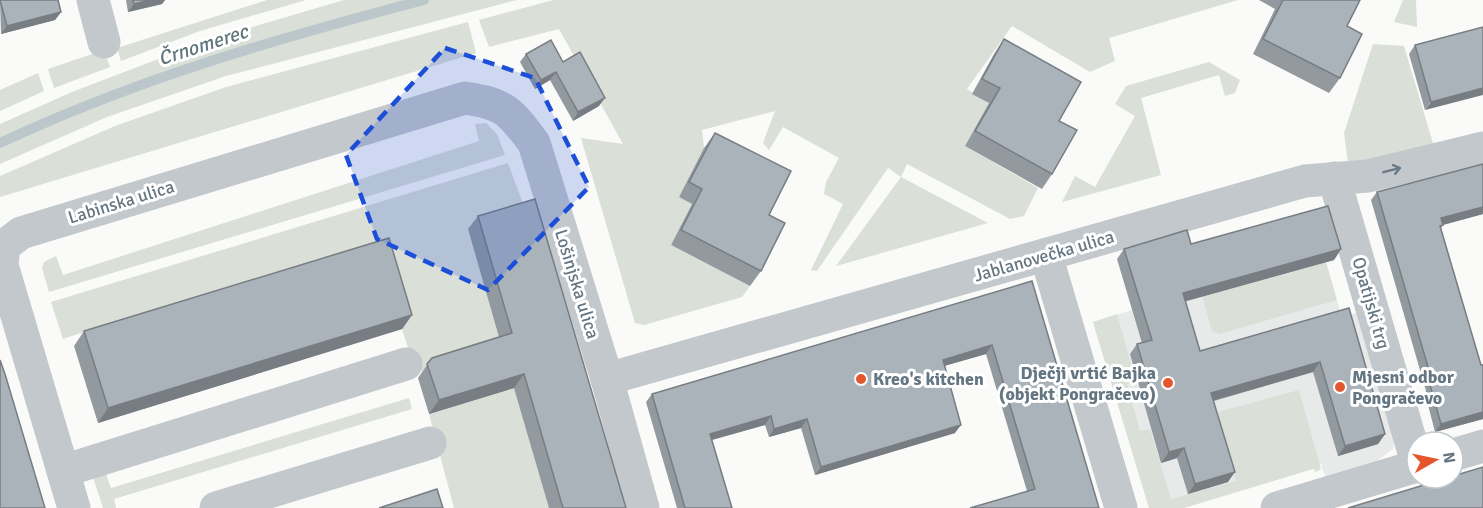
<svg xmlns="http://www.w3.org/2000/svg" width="1483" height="508" font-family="Signika,sans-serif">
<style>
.built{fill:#e8e9e9}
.green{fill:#dadfd7}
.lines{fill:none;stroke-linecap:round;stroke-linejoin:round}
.stream{stroke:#bbc7cb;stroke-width:10}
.street{stroke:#c3c8cc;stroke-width:33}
.wall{fill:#929a9f}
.shaded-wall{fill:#777d82}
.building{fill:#aab3b9;stroke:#777d82;stroke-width:1.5}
.oneway{stroke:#6a7a87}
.marked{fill:#1d4ed8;fill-opacity:0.2;stroke:#1d4ed8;stroke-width:4.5;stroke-dasharray:12 8;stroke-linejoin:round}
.poi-dot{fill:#e4572e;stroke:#fff;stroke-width:2}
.labels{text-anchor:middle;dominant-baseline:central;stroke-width:6;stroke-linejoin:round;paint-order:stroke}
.street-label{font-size:18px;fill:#657683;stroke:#fff}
.poi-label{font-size:18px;font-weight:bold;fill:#657683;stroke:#fff;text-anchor:start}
.water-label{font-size:20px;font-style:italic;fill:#60757c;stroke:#fff}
</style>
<rect width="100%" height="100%" fill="#fafaf8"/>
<polygon class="built" points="1326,262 1342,318 1358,312 1395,438 1393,449 1373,464 1326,479 1321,464 1149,508 1093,322 1178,296 1202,296"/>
<g class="green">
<polygon points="267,0 306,0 200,31 121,61 117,48"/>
<polygon points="344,0 517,0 226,76 107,117 0,164 0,124 72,92 208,40"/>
<polygon points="553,0 1238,0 1109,38 1115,61 1090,72 1012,26 967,89 989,103 965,146 1038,188 1024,216 1010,219 907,164 901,177 988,223 836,266 901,177 888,168 817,271 811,270 843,204 824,194 826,182 839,158 783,127 769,150 763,143 775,111 702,130 704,148 679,197 692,204 671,245 750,286 742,297 644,325 635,323 581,138 623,144 559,29 489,47 479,20"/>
<polygon points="1403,0 1416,0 1417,27 1394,22"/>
<polygon points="468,22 476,53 0,197 0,176 115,126 226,87"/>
<polygon points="1373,44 1404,46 1435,150 1349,170 1344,133"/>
<polygon points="104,50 110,67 54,88 48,69"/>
<polygon points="1209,62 1240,80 1235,93 1225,96 1219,75 1141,98 1161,175 1062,202 1075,176 1095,187 1135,116 1115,104 1126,86"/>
<polygon points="38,73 44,91 0,111 0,90"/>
<polygon points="486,123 497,134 505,155 49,292 42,268 44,262 56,256 63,275 479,141 475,124"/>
<polygon points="508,163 526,212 549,508 454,508 429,414 477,399 464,359 416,373 402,329 134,328 131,316 63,339 51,302"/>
<polygon points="1326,262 1337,300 1219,334 1212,331 1202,296"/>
<polygon points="1117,314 1136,381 1127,384 1140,431 1150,429 1171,499 1236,481 1218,412 1299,390 1321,469 1316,472 1313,469 1184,508 1149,508 1093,322"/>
<polygon points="409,398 412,409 114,499 116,508 103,508 92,474 103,466 111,488"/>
</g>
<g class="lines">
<path class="stream" d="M0,143C139,78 276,39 424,0"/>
<g class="street">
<polyline points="93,0 104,42"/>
<polyline points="1334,178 1417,463"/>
<polyline points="1046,255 1121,508"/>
<polyline points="607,379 1305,181 1368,176 1483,148"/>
<polyline points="1453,455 1483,446"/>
<polyline points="63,471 406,364"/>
<path d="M74,508L2,265L4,246L21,233L465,98C505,104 510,111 534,143L607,379L643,508"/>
<polyline points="216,508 430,443"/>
<polyline points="1277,508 1417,466"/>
</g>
</g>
<g class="wall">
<polygon points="0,0 61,12 55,20 1,34"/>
<polygon points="126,0 165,0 162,4 128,12"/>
<polygon points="1259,0 1360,0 1347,26 1340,78 1329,93 1253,54 1275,9"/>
<polygon points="1483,27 1425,110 1409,54 1415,45"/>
<polygon points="1004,39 1059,121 1052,174 1042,189 965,146 989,103 972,94 994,54"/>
<polygon points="526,54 563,62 599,106 573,121 550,80 535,89 520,62"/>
<polygon points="715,133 769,215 761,271 750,286 671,245 692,204 679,197 704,148"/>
<polygon points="1483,164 1483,214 1443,225 1441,228 1481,365 1483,365 1483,419 1435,432 1425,393 1426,391 1371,200 1377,192"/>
<polygon points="478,216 626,508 549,508 514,388 429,414 418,378 432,358 499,337 468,229"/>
<polygon points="1191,244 1341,249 1334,260 1185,301 1200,351 1349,308 1385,434 1378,444 1338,456 1313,372 1214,401 1228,482 1188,494 1177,458 1161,463 1130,354 1137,344 1142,343 1117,259 1124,249"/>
<polygon points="1032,281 1099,508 1027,491 986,354 944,366 955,433 815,475 801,428 769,437 765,425 712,440 732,508 677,508 646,402 652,394"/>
<polygon points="412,315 402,329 98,423 74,346 84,331"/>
</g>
<g class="shaded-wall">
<polygon points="151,0 165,0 162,4 128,12 134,4"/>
<polygon points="61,12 55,20 1,34 7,26"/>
<polygon points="556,72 550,80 535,89 541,80"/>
<polygon points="1483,88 1483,95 1425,110 1431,102"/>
<polygon points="605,98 599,106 573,121 578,112"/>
<polygon points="1483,207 1483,214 1435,227 1441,218"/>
<polygon points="1341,249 1334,260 1176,304 1183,293"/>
<polygon points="412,315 402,329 98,423 108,408"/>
<polygon points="992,345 986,354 937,368 943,360"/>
<polygon points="1320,362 1313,372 1204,403 1211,393"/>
<polygon points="524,374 514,388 429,414 439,400"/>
<polygon points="1483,412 1483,419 1435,432 1441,424"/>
<polygon points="771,416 765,425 704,442 710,434"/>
<polygon points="807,419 801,428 769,437 774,429"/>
<polygon points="961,425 955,433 815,475 821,467"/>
<polygon points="1385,434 1378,444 1338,456 1345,446"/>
<polygon points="1184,448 1177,458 1161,463 1169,452"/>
<polygon points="1235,472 1228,482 1188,494 1195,484"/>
</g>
<g class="building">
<polygon points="0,0 58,0 61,12 7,26"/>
<polygon points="133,0 151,0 134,4"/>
<polygon points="1283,0 1360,0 1347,26 1362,34 1340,78 1263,39"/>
<polygon points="1483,27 1483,88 1431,102 1415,45"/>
<polygon points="1004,39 1081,82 1059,121 1077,130 1052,174 975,131 1000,88 982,79"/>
<polygon points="551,40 563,62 580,52 605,98 578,112 556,72 541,80 526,54"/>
<polygon points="715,133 791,171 769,215 785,223 761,271 681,230 702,189 689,182"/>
<polygon points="1483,164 1483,207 1441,218 1443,225 1440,226 1481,365 1483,365 1483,412 1441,424 1430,385 1433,384 1377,192"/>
<polygon points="535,199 626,508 563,508 524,374 439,400 427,364 432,358 512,333 478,216"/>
<polygon points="1328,206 1341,249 1183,293 1200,351 1349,308 1385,434 1345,446 1320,362 1211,393 1235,472 1195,484 1184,448 1169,452 1137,344 1152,340 1124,249 1187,230 1191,244"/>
<polygon points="389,238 412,315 108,408 84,331"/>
<polygon points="1032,281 1099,508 970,508 1035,489 992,345 943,360 961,425 821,467 807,419 774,429 771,416 710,434 732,508 685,508 652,394"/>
<polygon points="0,360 5,374 45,508 0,508"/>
<polygon points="1483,467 1483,508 1348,508 1447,478 1453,478 1453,476"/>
<polygon points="437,489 443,508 379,508"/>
</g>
<defs><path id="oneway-shaft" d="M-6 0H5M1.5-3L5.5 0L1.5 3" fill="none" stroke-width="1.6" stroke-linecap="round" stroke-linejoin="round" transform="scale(1.5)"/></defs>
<use class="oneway" href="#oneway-shaft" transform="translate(1392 170) rotate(-14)"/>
<path class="marked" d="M445,48L535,78L589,187L488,290L377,239L346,155Z"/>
<g class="poi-dot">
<circle cx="861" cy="379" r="6"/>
<circle cx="1168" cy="383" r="6"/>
<circle cx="1340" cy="387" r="6"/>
</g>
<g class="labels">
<g class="street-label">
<text transform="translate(121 202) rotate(-17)">Labinska ulica</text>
<text transform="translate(1044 256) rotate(-16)">Jablanovečka ulica</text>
<text transform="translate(577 284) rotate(73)">Lošinjska ulica</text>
<text transform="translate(1371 303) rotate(74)">Opatijski trg</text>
</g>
<g class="poi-label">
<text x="1156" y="373" text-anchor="end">Dječji vrtić Bajka<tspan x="1156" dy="21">(objekt Pongračevo)</tspan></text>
<text x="1352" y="377">Mjesni odbor<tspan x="1352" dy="21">Pongračevo</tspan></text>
<text x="873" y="379">Kreo's kitchen</text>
</g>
<g class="water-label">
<text transform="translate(203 45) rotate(-18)">Črnomerec</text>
</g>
</g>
<g transform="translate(1435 460) rotate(81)"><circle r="28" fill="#ffffff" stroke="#c1c8cd" stroke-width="1.5"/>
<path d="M0-4.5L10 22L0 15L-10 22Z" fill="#e4572e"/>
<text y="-9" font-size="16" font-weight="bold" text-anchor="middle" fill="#657683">N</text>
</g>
</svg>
